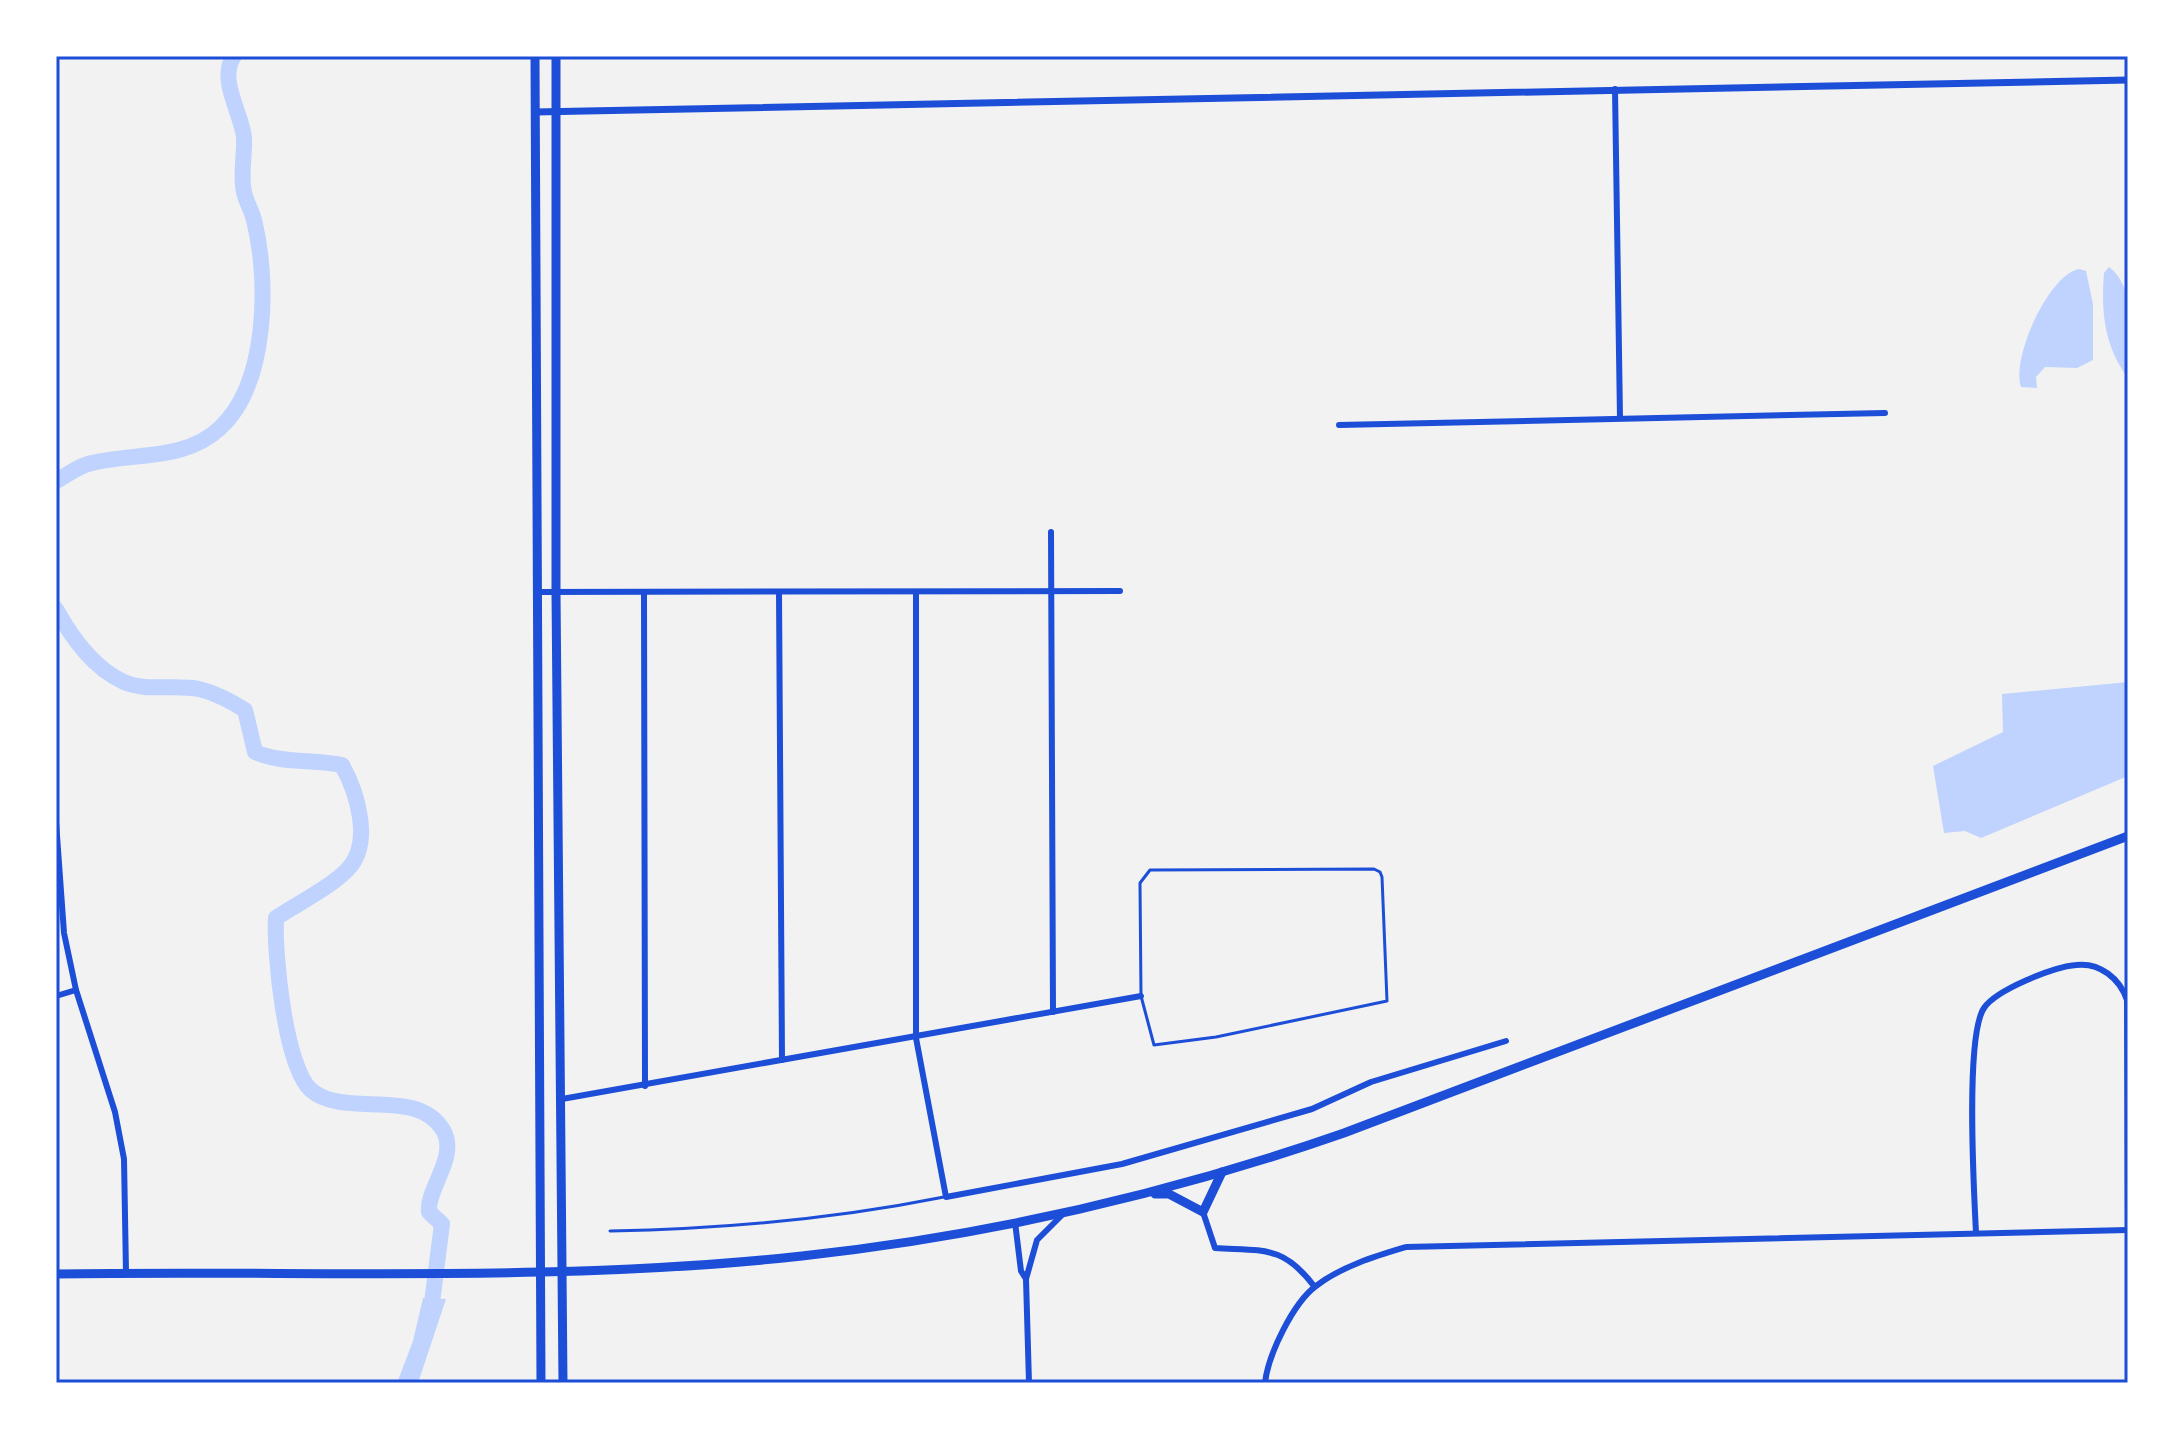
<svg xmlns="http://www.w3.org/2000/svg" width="2184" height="1439" font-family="Karla,sans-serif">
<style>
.water{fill:#bfd3fe}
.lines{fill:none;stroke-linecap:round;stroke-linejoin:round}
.river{stroke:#bfd3fe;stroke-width:16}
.service{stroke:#1d4ed8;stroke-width:3}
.minor{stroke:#1d4ed8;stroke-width:6}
.tertiary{stroke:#1d4ed8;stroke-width:7}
.primary{stroke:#1d4ed8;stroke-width:9}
.neatline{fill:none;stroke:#1d4ed8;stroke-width:3}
</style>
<rect width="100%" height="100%" fill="#f2f2f2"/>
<g class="water">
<path d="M2109,267C2139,289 2128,346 2128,378C2104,346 2101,311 2104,273Z"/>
<path d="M2079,269L2086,271L2093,304V360L2077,368L2045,367L2036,377L2037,388L2021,387C2011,359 2048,275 2079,269Z"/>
<polygon points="2128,682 2128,776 1981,838 1965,831 1944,833 1933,766 2003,732 2002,694"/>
<polygon points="423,1298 446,1299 418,1383 397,1383 413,1341"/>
</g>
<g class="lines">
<g class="river">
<path d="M56,481C66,476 77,467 88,464C132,452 184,462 220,428C268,384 269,280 254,220C252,211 246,202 244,192C240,174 245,155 244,137C241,112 218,79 234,56"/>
<path d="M56,609C72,638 93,668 124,682C146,692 176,684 199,689C216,693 230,701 245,710L255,752C283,764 312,759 342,765C357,792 373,843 348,869C331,887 297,904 276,918C274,953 285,1067 311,1090C344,1119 417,1086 443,1130C459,1157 426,1189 429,1212L442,1224L430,1318"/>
</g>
<g class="service">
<polygon points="1374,869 1380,872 1382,877 1387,1001 1216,1037 1154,1045 1141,996 1140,883 1150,870"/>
<path d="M610,1231C723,1229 834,1219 944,1197"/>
</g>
<g class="minor">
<polyline points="1615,89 1620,418"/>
<polyline points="1339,425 1885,413"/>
<polyline points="1051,532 1053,1012"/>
<polyline points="537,592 1120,591"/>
<polyline points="644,592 645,1086"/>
<polyline points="779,592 782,1060"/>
<polyline points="916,592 916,1038 946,1197 1122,1164 1312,1109 1371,1082 1506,1041"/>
<polyline points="56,822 64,933 76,990 115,1112 124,1159 126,1272"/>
<polyline points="56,996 76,990"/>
<polyline points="562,1099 1141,996"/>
<path d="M1203,1212L1215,1248C1263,1251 1283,1245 1314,1286"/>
<polyline points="1015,1222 1021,1271 1026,1279"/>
<path d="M1976,1233C1974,1192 1965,1036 1984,1008C1996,990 2053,967 2076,965C2100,962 2120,979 2127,1000L2128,1230"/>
<polyline points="1029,1383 1026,1279 1037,1240 1062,1215"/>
<path d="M1265,1383C1268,1355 1293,1303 1316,1286C1342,1266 1376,1256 1406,1247L2128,1230"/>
</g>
<polyline class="tertiary" points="535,112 2128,80"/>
<g class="primary">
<polyline points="535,56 541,1383"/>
<polyline points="556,56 556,592 563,1383"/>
<polyline points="1155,1194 1169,1194 1203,1212 1222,1172"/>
<path d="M56,1274C301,1270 559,1283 802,1256C986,1236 1169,1194 1344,1133L2128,836"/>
</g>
</g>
<rect width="2184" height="1439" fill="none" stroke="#ffffff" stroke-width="116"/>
<rect x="58" y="58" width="2068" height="1323" class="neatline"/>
</svg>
